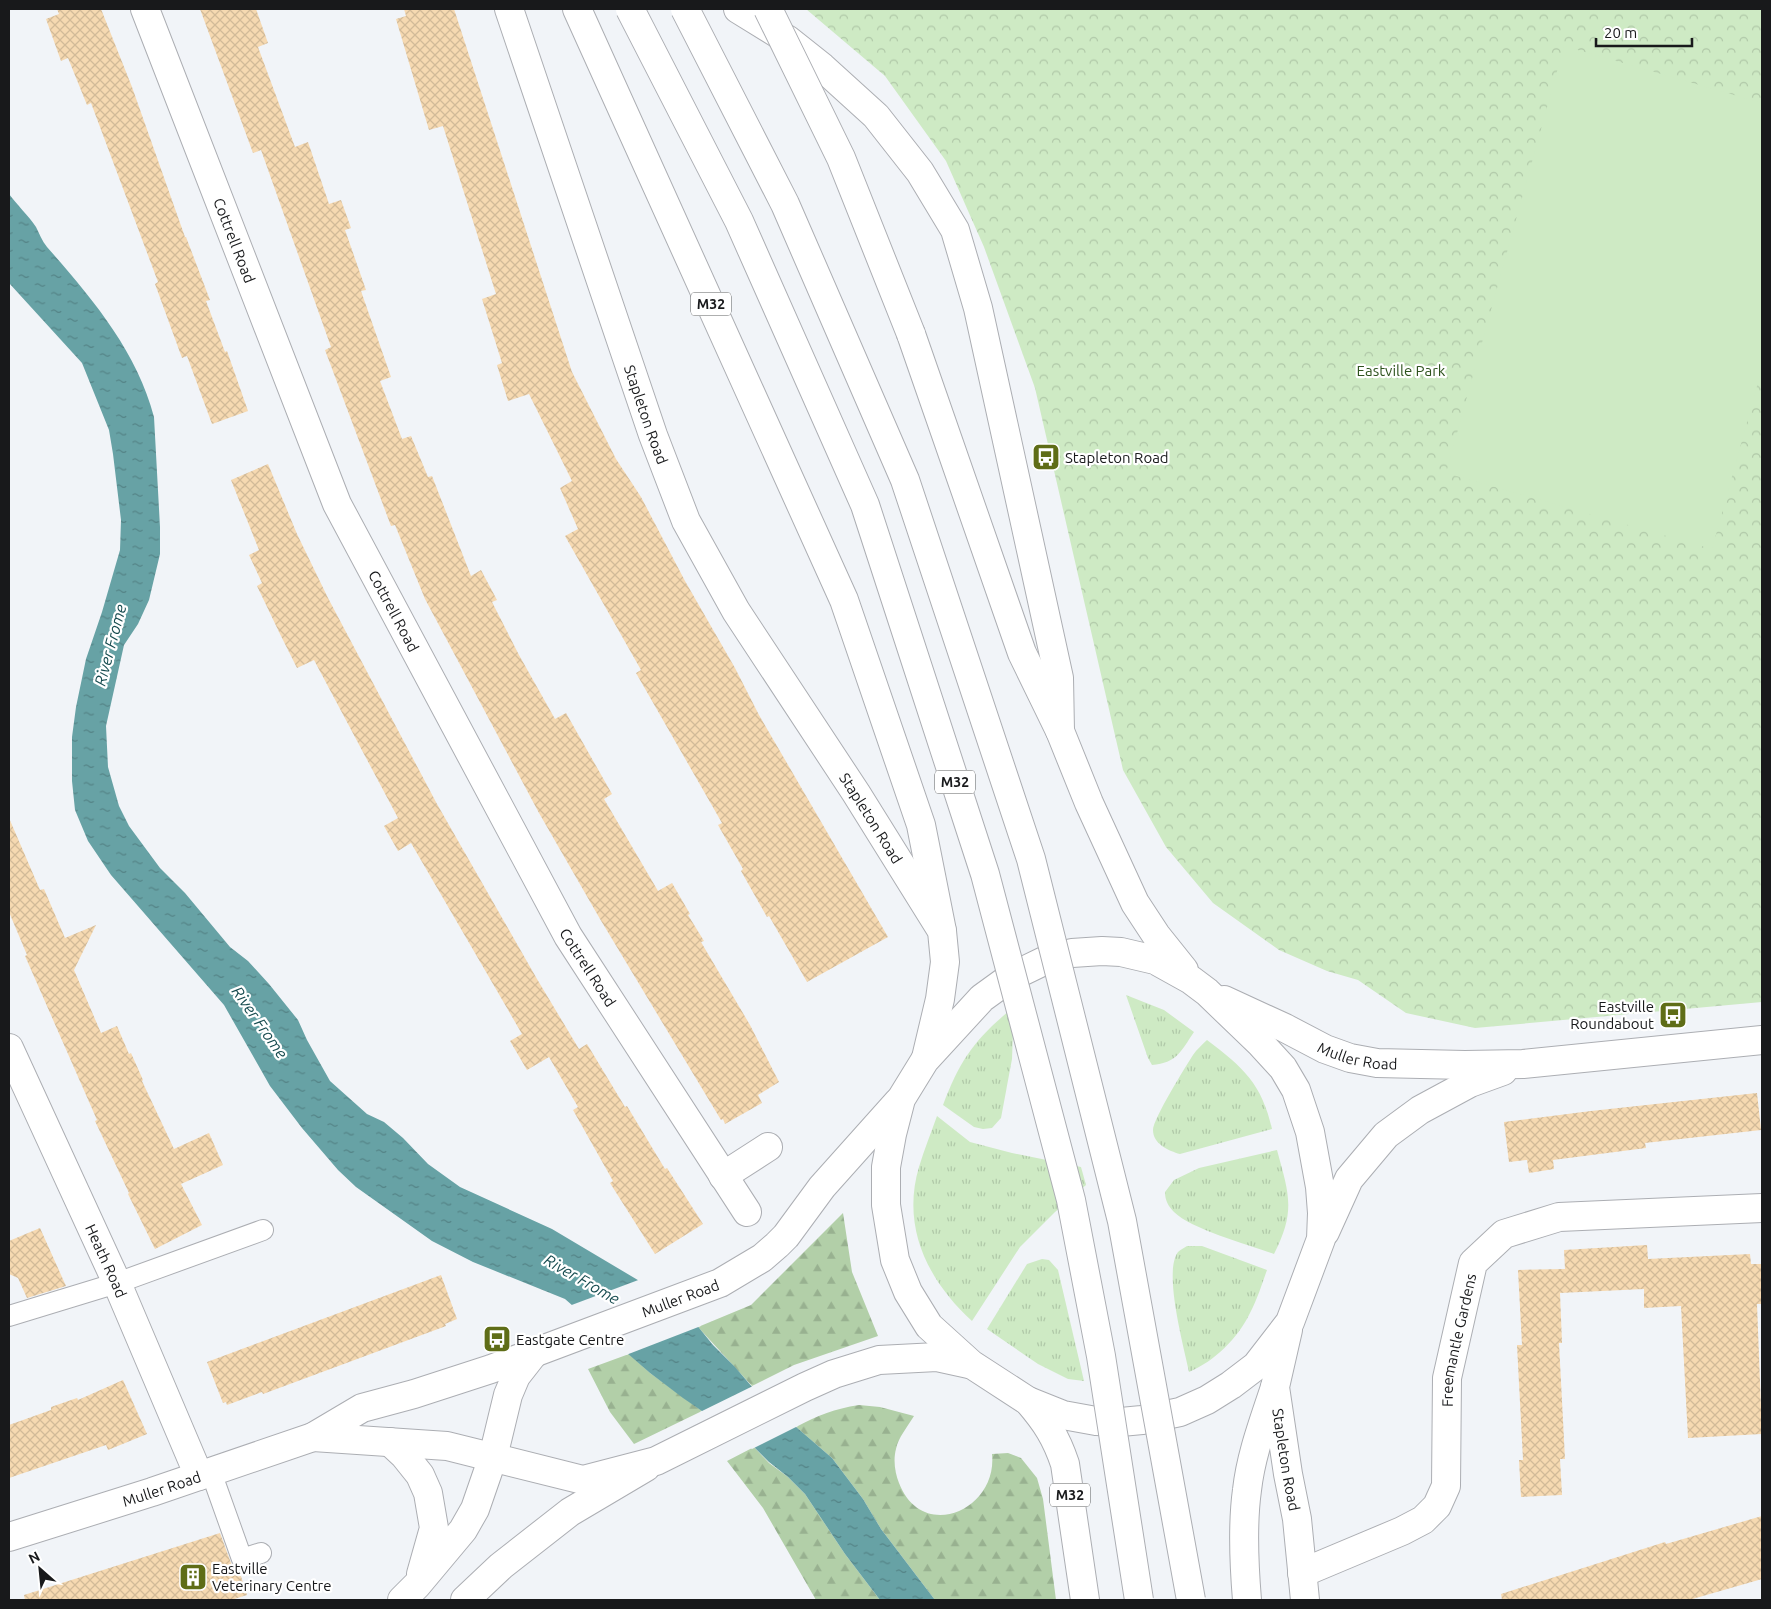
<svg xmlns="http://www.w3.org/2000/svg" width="1771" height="1609" font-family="Ubuntu,sans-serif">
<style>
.grass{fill:url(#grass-tufts)}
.forest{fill:url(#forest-firs)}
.park{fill:url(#park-crowns)}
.garden{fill:#ceeac4}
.water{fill:url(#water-ripples)}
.pier{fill:#f1f4f8}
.building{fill:url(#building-cross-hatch)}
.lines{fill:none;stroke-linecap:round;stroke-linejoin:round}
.service-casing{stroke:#acaeb3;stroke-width:22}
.minor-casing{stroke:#acaeb3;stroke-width:30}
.secondary-casing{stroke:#acaeb3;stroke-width:30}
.motorway-casing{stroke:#acaeb3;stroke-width:30}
.service{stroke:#fff;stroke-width:20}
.minor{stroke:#fff;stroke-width:28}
.secondary{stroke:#fff;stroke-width:28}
.motorway{stroke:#fff;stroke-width:28}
.motorway-bridge-casing{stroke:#acaeb3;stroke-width:30;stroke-linecap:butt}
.motorway-bridge{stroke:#fff;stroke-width:28}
.labels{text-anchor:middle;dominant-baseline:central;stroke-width:4.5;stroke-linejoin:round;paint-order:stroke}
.shield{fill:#fff;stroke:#5d5e5f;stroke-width:1}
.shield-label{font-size:14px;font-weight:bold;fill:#18191b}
.street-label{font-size:15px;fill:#18191b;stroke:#fff}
.park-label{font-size:15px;fill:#2e531e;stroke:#fff}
.poi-label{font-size:15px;fill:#18191b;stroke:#fff;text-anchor:start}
.water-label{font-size:16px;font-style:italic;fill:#164b4f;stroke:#fff}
</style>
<defs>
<pattern id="grass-tufts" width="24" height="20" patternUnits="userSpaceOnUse" patternTransform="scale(1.25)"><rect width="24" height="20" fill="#ceeac4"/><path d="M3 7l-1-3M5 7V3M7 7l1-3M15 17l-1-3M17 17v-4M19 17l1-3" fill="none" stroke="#b0c8a8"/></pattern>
<pattern id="forest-firs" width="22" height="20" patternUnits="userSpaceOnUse" patternTransform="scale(1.25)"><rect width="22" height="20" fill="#b2cfa8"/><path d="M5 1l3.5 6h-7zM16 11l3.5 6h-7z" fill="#98b190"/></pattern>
<pattern id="park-crowns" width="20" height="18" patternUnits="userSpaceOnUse" patternTransform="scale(1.25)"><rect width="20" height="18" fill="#ceeac4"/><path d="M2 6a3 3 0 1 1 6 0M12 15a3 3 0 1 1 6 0" fill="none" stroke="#b0c8a8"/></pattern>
<pattern id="water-ripples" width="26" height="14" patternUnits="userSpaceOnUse" patternTransform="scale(1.25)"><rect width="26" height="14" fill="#67a2a5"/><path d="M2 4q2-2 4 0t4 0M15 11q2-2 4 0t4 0" fill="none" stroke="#548386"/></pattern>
<pattern id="building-cross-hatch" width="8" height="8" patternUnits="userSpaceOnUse" patternTransform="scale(1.25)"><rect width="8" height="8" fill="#f6d9b1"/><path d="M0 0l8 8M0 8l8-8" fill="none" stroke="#d2ba98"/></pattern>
</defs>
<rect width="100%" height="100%" fill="#f1f4f8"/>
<g class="grass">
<path d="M1126,995L1164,1010L1194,1032C1181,1051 1177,1063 1152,1065L1148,1058Z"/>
<path d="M1009,1011L1013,1032L1012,1059L1001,1118L992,1128L983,1129L974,1127L943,1105C959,1062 974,1040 1009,1011Z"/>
<path d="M1207,1040C1243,1067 1262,1084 1272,1129L1180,1154C1169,1151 1153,1144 1153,1130C1153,1119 1186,1066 1193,1055C1197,1049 1202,1045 1207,1040Z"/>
<path d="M937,1116L970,1142L1012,1153L1081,1167L1086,1185L1055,1212L1020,1247L972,1321C928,1281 901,1227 919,1167C924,1150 931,1133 937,1116Z"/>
<path d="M1277,1150C1289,1194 1296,1211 1274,1254C1249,1245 1191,1229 1174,1212C1168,1206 1165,1200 1165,1192L1174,1180L1199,1168Z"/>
<path d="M1187,1246H1202L1267,1270C1262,1284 1257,1300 1250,1313C1238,1338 1215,1361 1189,1372C1184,1347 1163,1272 1178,1252C1180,1250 1184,1248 1187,1246Z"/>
<polygon points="1042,1259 1049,1260 1058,1270 1084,1381 1068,1379 1038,1364 987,1329 1027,1264"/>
</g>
<g class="forest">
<polygon points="843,1213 852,1272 878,1336 794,1365 752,1386 698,1327 751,1305"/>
<polygon points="629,1354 650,1373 702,1411 634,1444 610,1412 588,1369"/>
<path d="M859,1405L880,1407L914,1416C908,1426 898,1438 896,1449C893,1460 895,1473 899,1483C922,1543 998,1510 992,1454L1008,1453L1021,1458L1037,1478L1043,1499L1056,1600H935L881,1529L863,1499L832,1458L796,1427C819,1415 834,1409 859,1405Z"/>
<polygon points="754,1447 769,1463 788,1477 805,1494 845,1554 880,1600 816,1600 763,1508 727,1461"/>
</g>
<polygon class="park" points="806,9 1762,9 1762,1002 1475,1028 1406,1013 1358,980 1327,971 1279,950 1213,903 1166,847 1123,770 1035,388 984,247 946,161 885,76"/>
<polygon class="garden" points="1564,46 1762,103 1762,368 1712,549 1446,473"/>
<path class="water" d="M9,194C17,205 28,215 36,227C39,233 42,241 47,247C91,297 137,351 154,417L160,527V554L149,600L138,624L124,645L106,726L108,767L119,806L129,826L160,868L185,893L230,947L248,961L269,984L298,1020L307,1040L330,1081L367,1114L384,1122L403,1138L428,1164L460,1187L552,1229L658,1292L691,1318L713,1345L735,1367L759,1395L832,1458L863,1499L881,1529L935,1600H880L845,1554L805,1494L788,1477L769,1462L754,1447L683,1398L650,1373L565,1299L473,1262L432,1241L356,1187L338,1170L302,1128L270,1086L224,1005L111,875L88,841L75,810L72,781V737L76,707L86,659L102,612L120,550L121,520L113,454L109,430L82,363L9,283Z"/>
<g class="pier">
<polygon points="641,1279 659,1290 693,1316 701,1326 626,1355 569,1306"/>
<polygon points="755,1385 761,1393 798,1426 752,1449 700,1412"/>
</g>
<g class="building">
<polygon points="57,9 101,9 132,87 185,237 186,237 210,300 206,301 225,352 227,351 248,411 212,424 187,356 182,358 155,284 158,282 91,103 87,105 68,58 61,61 46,19 59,14"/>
<polygon points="200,9 256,9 268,43 258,47 295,147 308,142 329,204 341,200 351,228 345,230 366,290 361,291 391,377 380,381 402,439 411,436 428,477 432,476 471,576 481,570 497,600 492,602 519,655 555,719 566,713 612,794 604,799 658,891 672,883 690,914 688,915 704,941 701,942 750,1025 779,1082 758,1095 762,1103 725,1124 723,1119 721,1120 600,919 539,813 425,599 395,525 391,526 325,350 331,347 261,150 253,153"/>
<polygon points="404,9 454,9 572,372 616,459 641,497 685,581 735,668 759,715 888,937 807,982 769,916 767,917 741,871 743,869 718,825 722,823 636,673 641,670 565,536 578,529 560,488 572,481 529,394 508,401 497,365 502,363 482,299 496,294 443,126 429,130 396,19 406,16"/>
<polygon points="268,464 297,534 328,598 437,804 537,979 579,1049 587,1044 625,1107 627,1106 665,1169 667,1168 703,1224 655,1254 610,1183 613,1181 573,1110 578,1107 549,1057 527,1070 510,1041 522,1034 411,843 398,851 384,826 398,818 314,660 297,668 280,634 257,586 262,583 249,555 259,550 231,480"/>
<polygon points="9,818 40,890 44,889 65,938 96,925 74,970 101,1033 117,1026 129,1054 131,1053 143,1080 142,1081 174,1149 209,1133 223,1165 181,1184 202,1225 155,1249 128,1194 129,1193 95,1121 97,1120 25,956 27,955 9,912"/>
<polygon points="1757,1093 1761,1130 1645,1143 1646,1148 1553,1160 1554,1169 1529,1173 1527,1160 1509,1162 1504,1122 1591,1111"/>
<polygon points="40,1228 66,1286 27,1298 18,1278 9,1274 9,1241"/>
<polygon points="1647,1245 1648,1259 1750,1254 1751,1264 1762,1264 1762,1304 1757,1304 1762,1434 1688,1438 1681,1306 1644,1308 1644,1289 1560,1293 1562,1343 1559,1343 1565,1459 1560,1459 1562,1495 1521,1497 1519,1460 1523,1460 1517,1345 1522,1345 1518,1270 1565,1269 1564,1250"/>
<polygon points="441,1275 457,1319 445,1324 446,1326 263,1394 262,1392 227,1405 226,1402 223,1403 207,1362"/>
<polygon points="123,1380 147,1434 108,1450 106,1445 9,1478 9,1425 51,1410 51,1407 77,1398 78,1400"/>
<polygon points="1762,1516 1762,1579 1689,1600 1502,1600 1501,1594 1665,1542 1666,1544"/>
<polygon points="220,1533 231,1563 234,1568 239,1570 247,1595 231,1600 25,1600 24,1595"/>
</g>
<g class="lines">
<defs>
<g id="service">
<polyline points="9,1316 117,1283 263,1230"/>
<polyline points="211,1472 242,1559 261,1553"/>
</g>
<g id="minor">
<path id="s1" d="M145,9L337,504L568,936L747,1212"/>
<path id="s2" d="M9,1048L117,1283L199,1476"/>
<polyline points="723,1176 768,1147"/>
<polyline points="390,1442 404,1455 420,1475 428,1493 434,1528 421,1574"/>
<path id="s3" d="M1302,1573L1402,1531L1423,1520L1437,1506L1446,1486L1447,1378L1473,1263L1504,1234L1559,1217L1762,1208"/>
<polyline points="402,1600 417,1585 463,1530 475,1509 493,1457 508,1395 516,1376 534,1353"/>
<polyline points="465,1600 501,1566 570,1512 646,1467"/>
</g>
<g id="secondary">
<path id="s4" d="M509,9L653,435L686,521L736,611L856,793L942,931L945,962L940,999L926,1058"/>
<polyline points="738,9 788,40 822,67 876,116 920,172 955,230 978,308 1059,678 1060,731 1089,803 1135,903 1156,935 1184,970"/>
<polygon points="1102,951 1121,952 1155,960 1191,980 1207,992 1261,1044 1283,1068 1296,1090 1310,1132 1320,1187 1322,1213 1321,1239 1290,1322 1256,1366 1231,1385 1207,1400 1180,1412 1142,1420 1121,1422 1096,1421 1063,1415 1028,1401 971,1364 929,1326 908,1292 895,1260 886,1205 886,1167 892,1134 901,1099 925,1060 982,998 1011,977 1046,960 1072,953"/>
<path id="s5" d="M1224,1000L1285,1028L1325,1049L1350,1058L1377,1063L1465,1065L1523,1064L1762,1040"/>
<polyline points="1325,1232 1349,1179 1386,1135 1420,1110 1470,1083 1503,1071"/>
<path id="s6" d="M1288,1330L1275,1387L1288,1474L1297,1519L1305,1600"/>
<polyline points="313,1437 447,1446 583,1480 656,1461 805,1387 834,1374 879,1360 937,1357 969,1364"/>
<path id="s7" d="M9,1537L152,1492L313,1437L362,1408L414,1394L491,1369L720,1283L762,1258L777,1245L786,1236L822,1187L898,1102"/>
</g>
<g id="motorway">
<polyline points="577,9 844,600 921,825 942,931"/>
<polyline points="911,334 1022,653 1060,731"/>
<path d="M1028,1401C1046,1422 1056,1437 1065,1464L1085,1600"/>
<path d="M1247,1600C1244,1564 1242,1526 1247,1490C1251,1454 1264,1421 1275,1387"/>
</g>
</defs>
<use href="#service" class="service-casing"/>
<use href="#minor" class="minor-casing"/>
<use href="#secondary" class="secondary-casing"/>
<use href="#motorway" class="motorway-casing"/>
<use href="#service" class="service"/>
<use href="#minor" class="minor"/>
<use href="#secondary" class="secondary"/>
<use href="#motorway" class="motorway"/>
<defs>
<g id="motorway-bridge">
<polyline points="630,9 739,221 865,505 985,874 1071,1200 1101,1356 1139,1600"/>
<polyline points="685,9 785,204 905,480 1031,859 1122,1221 1191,1600"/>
<polyline points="768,9 841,158 911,334"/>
</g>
</defs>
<use href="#motorway-bridge" class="motorway-bridge-casing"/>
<use href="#motorway-bridge" class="motorway-bridge"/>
</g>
<defs>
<symbol id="bus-square" viewBox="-11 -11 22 22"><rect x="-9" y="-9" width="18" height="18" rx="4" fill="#5f6d17" stroke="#fff"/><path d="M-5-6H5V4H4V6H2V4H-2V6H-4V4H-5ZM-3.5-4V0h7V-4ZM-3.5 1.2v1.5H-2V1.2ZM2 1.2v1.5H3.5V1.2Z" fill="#fff"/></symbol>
<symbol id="building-square" viewBox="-11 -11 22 22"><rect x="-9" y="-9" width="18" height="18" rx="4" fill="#5f6d17" stroke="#fff"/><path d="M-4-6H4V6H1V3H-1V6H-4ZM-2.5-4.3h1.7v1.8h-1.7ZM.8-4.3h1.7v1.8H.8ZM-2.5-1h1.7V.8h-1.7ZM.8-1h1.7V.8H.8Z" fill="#fff"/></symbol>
</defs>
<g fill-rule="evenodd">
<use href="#bus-square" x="1030" y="441" width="32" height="32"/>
<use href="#bus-square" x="1657" y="999" width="32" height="32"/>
<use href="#bus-square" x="481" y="1323" width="32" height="32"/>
<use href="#building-square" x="177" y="1561" width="32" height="32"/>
</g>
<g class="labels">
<g class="shield">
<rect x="691" y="292.5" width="40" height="23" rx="4"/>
<rect x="935" y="770.5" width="40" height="23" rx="4"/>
<rect x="1050" y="1483.5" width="40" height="23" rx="4"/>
</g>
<g class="shield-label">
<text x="711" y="304">M32</text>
<text x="955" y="782">M32</text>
<text x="1070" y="1495">M32</text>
</g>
<g class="street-label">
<text stroke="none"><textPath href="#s1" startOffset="248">Cottrell Road</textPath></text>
<text stroke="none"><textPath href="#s4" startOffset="428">Stapleton Road</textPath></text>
<text stroke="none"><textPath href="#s1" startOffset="652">Cottrell Road</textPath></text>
<text stroke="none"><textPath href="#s4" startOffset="892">Stapleton Road</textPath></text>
<text stroke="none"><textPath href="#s1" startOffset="1058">Cottrell Road</textPath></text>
<text stroke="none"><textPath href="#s5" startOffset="146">Muller Road</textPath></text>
<text stroke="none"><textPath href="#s2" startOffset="234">Heath Road</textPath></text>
<text stroke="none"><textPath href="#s7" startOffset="714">Muller Road</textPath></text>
<text stroke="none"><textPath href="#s3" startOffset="321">Freemantle Gardens</textPath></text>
<text stroke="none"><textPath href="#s6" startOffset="132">Stapleton Road</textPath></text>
<text stroke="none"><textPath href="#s7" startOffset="160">Muller Road</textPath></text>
</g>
<g class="park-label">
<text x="1401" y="370">Eastville Park</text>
</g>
<g class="poi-label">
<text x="1065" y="457">Stapleton Road</text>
<text x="1654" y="1006" text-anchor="end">Eastville<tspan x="1654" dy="17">Roundabout</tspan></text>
<text x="516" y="1339">Eastgate Centre</text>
<text x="212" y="1568">Eastville<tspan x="212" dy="17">Veterinary Centre</tspan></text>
</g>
<g class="water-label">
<text transform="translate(110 645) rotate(-75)">River Frome</text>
<text transform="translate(260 1022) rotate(55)">River Frome</text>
<text transform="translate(582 1279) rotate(30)">River Frome</text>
</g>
</g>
<rect width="1771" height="1609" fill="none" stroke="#18191b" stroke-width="20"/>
<g transform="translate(40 1569) rotate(333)" stroke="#ffffff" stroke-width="4" paint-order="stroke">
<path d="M0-4L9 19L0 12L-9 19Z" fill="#18191b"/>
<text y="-8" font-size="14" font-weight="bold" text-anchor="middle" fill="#18191b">N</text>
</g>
<path d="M1596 38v8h96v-8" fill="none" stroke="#18191b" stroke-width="2.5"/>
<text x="1604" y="38" font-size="15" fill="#18191b" stroke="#ffffff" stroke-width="4" paint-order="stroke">20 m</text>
</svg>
